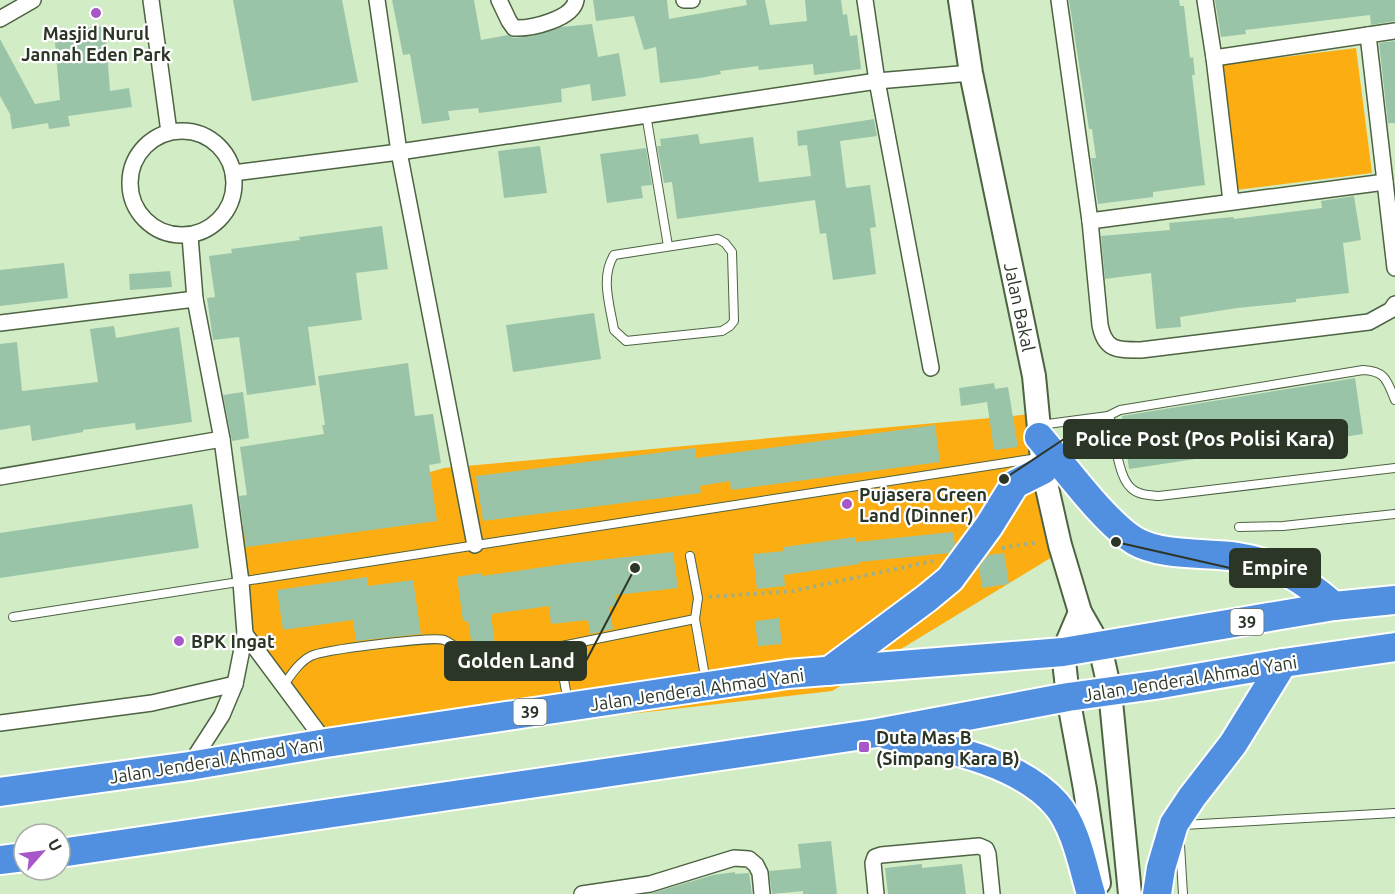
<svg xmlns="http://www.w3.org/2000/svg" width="1395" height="894" font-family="Ubuntu,sans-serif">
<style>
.green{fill:#fbad11}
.building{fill:#9ac4a8}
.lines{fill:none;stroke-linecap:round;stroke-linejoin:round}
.lane-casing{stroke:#4d6342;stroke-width:10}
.street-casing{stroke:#4d6342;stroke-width:18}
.secondary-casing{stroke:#4d6342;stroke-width:26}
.highway-casing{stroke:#fff;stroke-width:32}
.path{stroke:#9bb091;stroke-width:4;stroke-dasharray:3 4.5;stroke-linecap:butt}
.lane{stroke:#fff;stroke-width:8}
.street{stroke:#fff;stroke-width:15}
.secondary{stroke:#fff;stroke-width:22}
.highway{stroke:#5190e1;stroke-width:28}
.poi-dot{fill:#a757c7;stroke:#fff;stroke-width:2}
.labels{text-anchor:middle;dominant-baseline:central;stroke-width:4.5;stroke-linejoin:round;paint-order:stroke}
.shield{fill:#fff;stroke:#6b7268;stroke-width:1.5}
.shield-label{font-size:16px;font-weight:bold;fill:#2c3627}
.poi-label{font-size:18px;font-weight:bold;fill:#2c3627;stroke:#fff;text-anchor:start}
.street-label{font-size:18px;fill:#2c3627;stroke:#fff}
.leader{fill:none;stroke:#2c3627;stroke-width:2}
.callout-dot{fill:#2c3627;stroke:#fff;stroke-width:2}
.callout{fill:#2c3627;stroke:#2c3627;stroke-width:2}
.callout-label{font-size:20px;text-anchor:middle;font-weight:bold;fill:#fff}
</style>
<rect width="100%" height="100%" fill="#d2ecc6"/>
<g class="green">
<polygon points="1356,48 1372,173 1236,190 1220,65"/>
<polygon points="1044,413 1067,548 832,691 328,748 243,638 229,530 444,468"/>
</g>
<g class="building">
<polygon points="233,0 342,0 358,82 252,101"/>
<polygon points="392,0 474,0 481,40 508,35 514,38 532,36 561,27 592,24 598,57 619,53 626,96 592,101 590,84 561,89 562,102 479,113 478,108 448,111 450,120 422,124 410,54 403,55"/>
<polygon points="593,0 667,0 669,19 747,5 746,0 765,0 770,25 807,21 805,0 841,0 843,15 847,14 850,36 857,35 861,69 814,75 813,64 759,70 758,66 720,71 721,74 700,78 660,83 656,47 644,50 634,16 596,21"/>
<polygon points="1069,0 1179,0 1180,6 1184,6 1190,58 1193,57 1195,75 1192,75 1205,185 1153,192 1153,197 1098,204 1091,158 1096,158 1092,129 1089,129"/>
<polygon points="1215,0 1395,0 1395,21 1371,25 1370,15 1245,30 1246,34 1221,37"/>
<polygon points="105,26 110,91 129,88 132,107 68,116 70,126 49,129 48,123 12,129 10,114 0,96 0,39 35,104 60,100 54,31"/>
<polygon points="1395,41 1395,123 1388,123 1379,43"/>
<polygon points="874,119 877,136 840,141 846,188 870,185 876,227 870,228 876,274 833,280 826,233 820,234 815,200 677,219 672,182 664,183 657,146 661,146 660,139 698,134 700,144 753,137 759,182 811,176 807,145 798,146 797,131"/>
<polygon points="540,146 547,193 504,198 498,151"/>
<polygon points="646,148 652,185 641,186 643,198 607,203 600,154"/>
<polygon points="1354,196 1361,240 1343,243 1349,293 1296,299 1296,302 1237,308 1180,317 1181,327 1156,329 1151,273 1105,279 1101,236 1170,230 1169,223 1233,217 1234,219 1322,208 1321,201"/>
<polygon points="382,226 388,269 356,273 362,320 308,327 316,385 247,395 239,337 213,340 207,298 215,297 209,256 232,253 231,249 300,240 299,237"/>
<polygon points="64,263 68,298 0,306 0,270"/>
<polygon points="170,271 172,287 130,290 129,274"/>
<polygon points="594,313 601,359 513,372 506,325"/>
<polygon points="114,326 116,338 179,327 192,422 136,430 135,423 83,430 83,432 32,441 30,425 0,430 0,344 17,342 22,391 98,382 90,329"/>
<polygon points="408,363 415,416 433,414 441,463 429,465 437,521 246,547 239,496 247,495 240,447 324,434 322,425 325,425 318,376"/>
<polygon points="1355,378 1363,434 1129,469 1122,416"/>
<polygon points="994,383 995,389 1008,387 1018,447 994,450 987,402 961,406 959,388"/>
<polygon points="243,392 249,438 232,441 223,395"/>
<polygon points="935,425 940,462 731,490 730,481 700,486 701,493 483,521 476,476 695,448 696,458"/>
<polygon points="192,504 199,548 0,578 0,533"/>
<polygon points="953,532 955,545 949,553 859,562 859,564 784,575 785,586 757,589 753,554 784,551 784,547 855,537 856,542"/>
<polygon points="673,552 678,588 616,595 617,606 609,607 613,629 590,634 588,620 551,624 549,606 491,614 496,653 479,657 473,653 468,621 463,621 457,577 481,573 482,576 571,563"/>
<polygon points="1004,553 1009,584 982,588 979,567 988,555"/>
<polygon points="367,577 368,586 413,580 421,634 356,641 353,620 283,630 277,590"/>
<polygon points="779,618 782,644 758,646 755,621"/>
<polygon points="831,841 837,894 803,894 803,891 772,894 769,871 801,868 798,844"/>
<polygon points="922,864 922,868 962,864 966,894 888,894 885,868"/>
<polygon points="735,872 735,874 749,873 752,894 649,894 713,875"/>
</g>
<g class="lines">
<defs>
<g id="lane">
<polyline points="646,114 668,246"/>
<path d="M718,239L725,243L732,252L734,321L730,326L722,331L626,341L614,330C610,306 600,277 614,255Z"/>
<path d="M1108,416L1120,410L1363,370C1386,371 1387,381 1395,400"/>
<path d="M1040,425L1108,416L1112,423C1115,440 1118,477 1131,488C1138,495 1149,495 1159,496L1395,468"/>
<polyline points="1239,527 1283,526 1395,514"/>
<polyline points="690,556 698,598 695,619 706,682"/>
<polyline points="13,617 1038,458"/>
<polyline points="558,647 568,702"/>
<path d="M283,686C291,675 299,662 311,656C322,650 434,636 444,640C457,645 465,658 478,663L695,619"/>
<polyline points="1183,825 1395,813"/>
<polyline points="1180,845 1183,894"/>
</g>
<g id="street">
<polyline points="151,0 169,132"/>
<polyline points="377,0 399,152 475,545"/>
<path d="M499,0L509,21L514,28C531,29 573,19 576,0"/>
<polyline points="684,0 692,0"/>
<polyline points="865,0 877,81 931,368"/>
<path d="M1059,0L1090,221L1100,325C1105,351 1118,350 1141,350L1369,322L1391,310L1395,304"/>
<polyline points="1205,0 1214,58 1231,201"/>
<polyline points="0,19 33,0"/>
<polyline points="1368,35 1395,268"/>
<polyline points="1214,58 1395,31"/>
<circle cx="182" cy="183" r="52"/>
<polyline points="233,173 399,152 877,81 971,73"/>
<polyline points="1090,221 1385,182"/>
<polyline points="0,323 195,299"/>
<polyline points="0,477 222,439"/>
<polyline points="245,634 326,743"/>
<polyline points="0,723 152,703 235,684"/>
<polyline points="189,766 222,715 235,684 245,634 241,582 222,439 195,299 190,236"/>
<polyline points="582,894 650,884 734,858 749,859 756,865 760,873 762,894"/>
<polyline points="876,894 873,863 875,857 881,855 979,846 986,849 988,854 992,894"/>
</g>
<g id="secondary">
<polyline points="960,0 971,73 1034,376 1043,470 1060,545 1080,612 1100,647 1110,691 1130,894"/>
<polyline points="1080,612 1063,652 1068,697 1085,789 1099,883"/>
</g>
<g id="highway">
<path d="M1039,437C1064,466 1104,522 1135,541C1163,557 1207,552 1238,557C1279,563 1304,580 1334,606"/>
<polyline points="829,671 927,598 950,579 989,526 1015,484 1043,470"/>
<path d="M887,735C941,747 1019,761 1056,804C1075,825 1083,867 1091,894"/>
<polyline points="0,792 189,766 326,743 788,674 1063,652 1334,606 1395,600"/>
<polyline points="60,853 877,733 1068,697 1155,685 1283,663 1395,647"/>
<polyline points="0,860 24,857"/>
<polyline points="1157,894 1161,868 1174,824 1192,797 1233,744 1283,663"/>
</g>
</defs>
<use href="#lane" class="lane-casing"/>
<use href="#street" class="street-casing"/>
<use href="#secondary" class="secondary-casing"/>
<use href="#highway" class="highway-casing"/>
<g class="path">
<polyline points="1002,548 1039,542"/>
<polyline points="709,597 793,591 933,561"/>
</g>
<use href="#lane" class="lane"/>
<use href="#street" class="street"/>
<use href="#secondary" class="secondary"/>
<use href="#highway" class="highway"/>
</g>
<g class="poi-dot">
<circle cx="96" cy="13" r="6"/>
<circle cx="847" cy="504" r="6"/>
<circle cx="179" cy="641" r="6"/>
<rect x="858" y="741" width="12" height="12" rx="3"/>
</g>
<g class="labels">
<g class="shield">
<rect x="1230.5" y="609" width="33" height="26" rx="4.5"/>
<rect x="513.5" y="699" width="33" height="26" rx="4.5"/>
</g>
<g class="shield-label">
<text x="1247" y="622">39</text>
<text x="530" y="712">39</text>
</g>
<g class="poi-label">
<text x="96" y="33" text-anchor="middle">Masjid Nurul<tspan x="96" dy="21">Jannah Eden Park</tspan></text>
<text x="859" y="494">Pujasera Green<tspan x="859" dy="21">Land (Dinner)</tspan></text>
<text x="191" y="641">BPK Ingat</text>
<text x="876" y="737">Duta Mas B<tspan x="876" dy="21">(Simpang Kara B)</tspan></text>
</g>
<g class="street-label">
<text transform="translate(1020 307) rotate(78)">Jalan Bakal</text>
<text transform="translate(1190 678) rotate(-9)">Jalan Jenderal Ahmad Yani</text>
<text transform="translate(697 689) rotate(-8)">Jalan Jenderal Ahmad Yani</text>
<text transform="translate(216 760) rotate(-9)">Jalan Jenderal Ahmad Yani</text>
</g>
</g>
<path class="leader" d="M1004 479L1064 439M1116 542L1230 568M635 568L586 661"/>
<g class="callout-dot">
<circle cx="1004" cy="479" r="6"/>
<circle cx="1116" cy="542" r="6"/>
<circle cx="635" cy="568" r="6"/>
</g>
<g class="callout">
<rect x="1064" y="420" width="283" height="38" rx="6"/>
<rect x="1230" y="549" width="90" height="38" rx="6"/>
<rect x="445" y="642" width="141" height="38" rx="6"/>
</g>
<g class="callout-label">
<text x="1205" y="446">Police Post (Pos Polisi Kara)</text>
<text x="1275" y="575">Empire</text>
<text x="516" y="668">Golden Land</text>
</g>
<g transform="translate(42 852) rotate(62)"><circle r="28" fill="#ffffff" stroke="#abafa9" stroke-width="1.5"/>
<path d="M0-4.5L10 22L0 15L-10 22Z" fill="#a757c7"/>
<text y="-9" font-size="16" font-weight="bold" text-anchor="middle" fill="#2c3627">U</text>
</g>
</svg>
